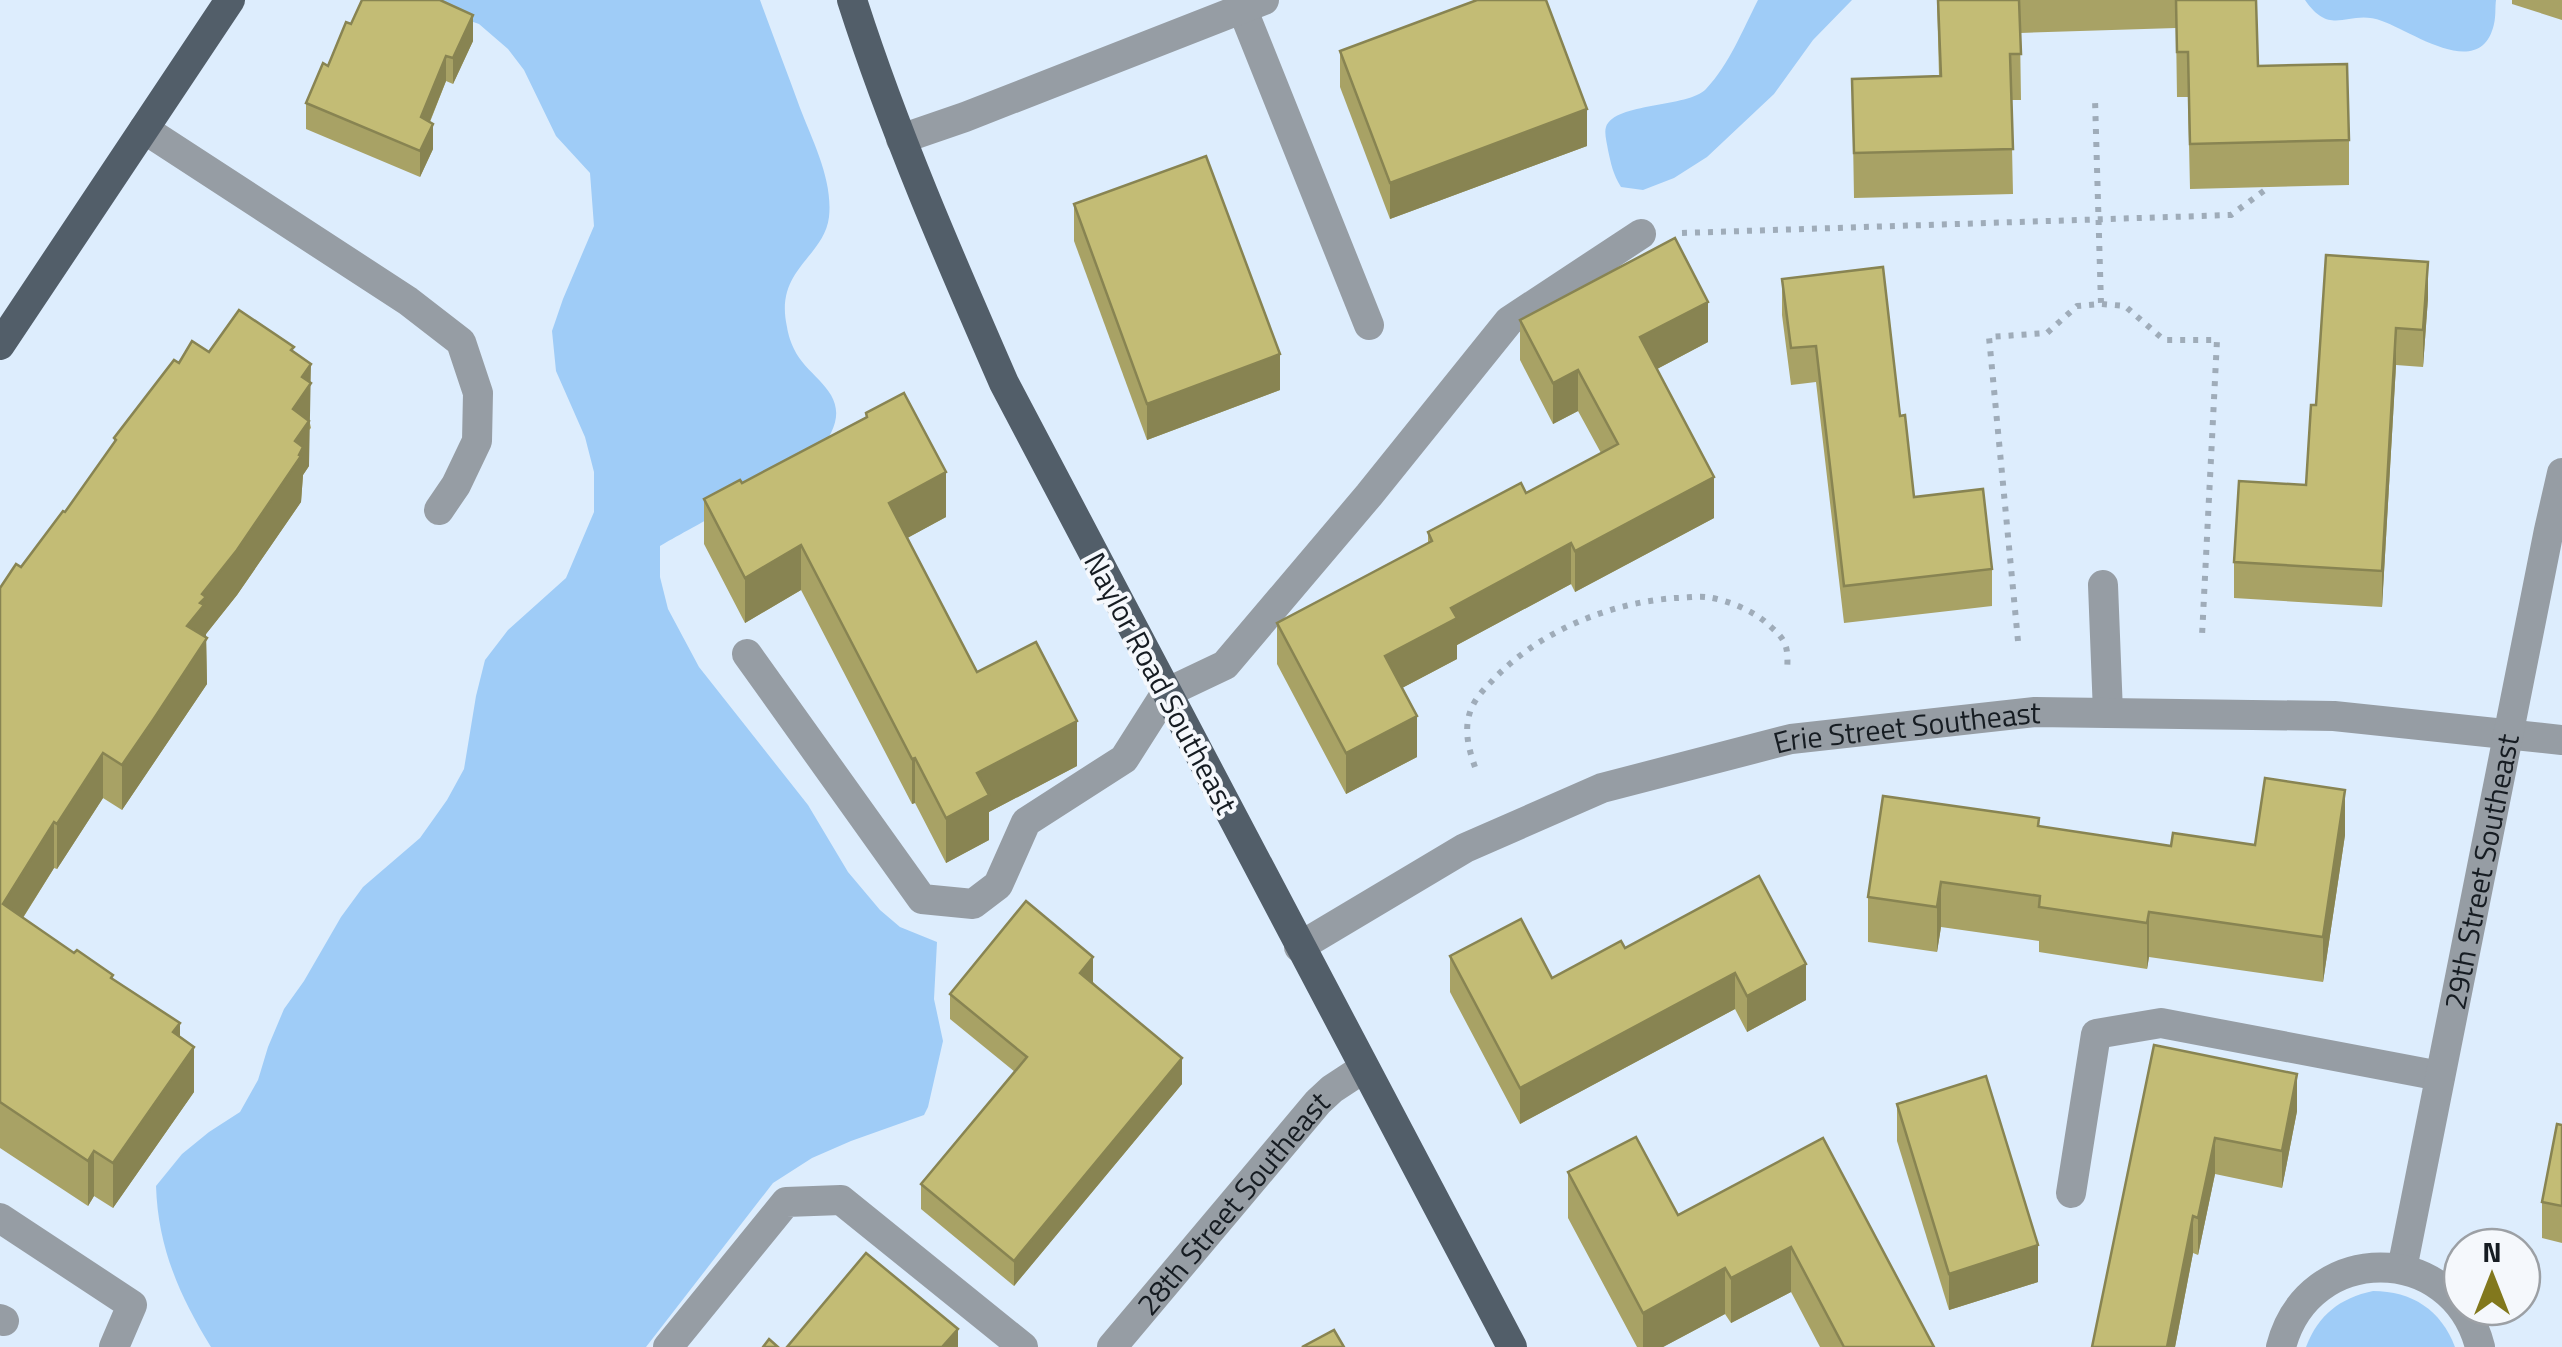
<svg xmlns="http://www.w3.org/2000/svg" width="2562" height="1347" font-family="'Titillium Web',sans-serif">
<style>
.green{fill:#9fccf7}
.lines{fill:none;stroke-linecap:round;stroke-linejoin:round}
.path{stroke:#9facb9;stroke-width:6;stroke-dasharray:5 8;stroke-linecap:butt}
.minor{stroke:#969da4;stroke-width:30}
.major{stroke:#525e69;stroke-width:30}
.wall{fill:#a8a265}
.shaded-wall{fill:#888452}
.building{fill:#c3bc75;stroke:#888452;stroke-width:2.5}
.labels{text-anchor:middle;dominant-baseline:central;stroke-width:8;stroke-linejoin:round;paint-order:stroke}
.street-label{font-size:30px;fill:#161c22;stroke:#f5f8fc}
</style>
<rect width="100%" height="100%" fill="#ddedfd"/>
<g class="green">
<path d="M410,0H760C773,36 787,72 800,108C813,142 833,180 829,217C824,258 774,269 787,327C788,334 791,343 794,349C808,379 851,392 831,433C816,464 695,525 660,546V577L668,609L699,667L808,805L848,872L880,910L900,927L937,942L934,999L943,1041L928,1107L924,1115L851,1141L812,1158L773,1183L646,1347H211C179,1295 158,1247 156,1186L182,1154L209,1132L240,1112L258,1080L268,1047L284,1009L304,981L341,917L363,887L420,838L447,800L464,769L476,696L485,660L508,630L566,578L594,512V472L585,437L556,371L552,331L563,299L594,226L590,173L556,136L524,70L508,49L479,24Z"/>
<path d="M1758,0H1852L1813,40L1774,94L1707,157L1674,178L1643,190L1621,187C1613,174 1611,164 1608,150C1607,143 1604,133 1606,127C1615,102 1688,108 1706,89C1729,65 1743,29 1758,0Z"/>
<path d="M2305,0H2496C2495,7 2496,16 2494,24C2481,82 2413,32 2382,21C2348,8 2332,39 2305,0Z"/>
<path d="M2373,1291C2412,1291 2441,1310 2455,1347H2306C2318,1315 2340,1298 2373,1291Z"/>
</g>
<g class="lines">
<g class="path">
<polyline points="1682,233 2231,215 2265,190"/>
<polyline points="2102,304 2125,306 2164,340 2217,340 2202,636"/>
<polyline points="2018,641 1989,337 2047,333 2077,306 2101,304 2095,99"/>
<path d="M1475,767C1468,747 1463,727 1472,707C1476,698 1484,689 1491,682C1537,632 1608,603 1675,598C1685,598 1697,596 1706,597C1724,599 1749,609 1763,620C1785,639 1789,642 1787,672"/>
</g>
<g class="minor">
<polyline points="1242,8 1369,325"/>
<polyline points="144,129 408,301 461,342 478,393 477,441 456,485 439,510"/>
<polyline points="901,139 965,117 1264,0"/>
<polyline points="2103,585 2108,713"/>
<polyline points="747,654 922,899 973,904 998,885 1026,822 1124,759 1166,693 1225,665 1369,495 1509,321 1641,234"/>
<path id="s1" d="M1299,947L1465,848L1602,788L1791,739L2035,712L2334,716L2562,740"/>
<polyline points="2071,1193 2096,1034 2161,1023 2440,1076"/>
<polyline points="0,1218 132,1305 114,1347"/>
<path id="s2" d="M2402,1269L2549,530L2562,473"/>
<polyline points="0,1319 4,1321"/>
<polyline points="668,1347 786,1202 841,1200 1023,1347"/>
<path id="s3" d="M1112,1347L1318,1102L1332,1089L1364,1068"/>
<path d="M2281,1347C2308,1241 2453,1241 2480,1347"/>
</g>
<g class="major">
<path d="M852,0C894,131 949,257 1004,383L1512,1347"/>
<polyline points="0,345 230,0"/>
</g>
</g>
<g class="wall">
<polygon points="1937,0 2256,0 2258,66 2349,140 2349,185 2190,189 2188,97 2177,97 2176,28 2020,33 2021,100 2011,100 2013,194 1854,198 1852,79 1939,76"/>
<polygon points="2512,0 2562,0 2562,20 2512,4"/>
<polygon points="351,24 473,41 453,84 446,81 430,122 433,149 420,177 306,129 306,103"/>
<polygon points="1340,51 1587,146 1390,219 1340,87"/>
<polygon points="1074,204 1280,390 1147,440 1074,241"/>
<polygon points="1782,279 1900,416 1914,497 1992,569 1992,606 1844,623 1816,382 1791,385 1782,315"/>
<polygon points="2428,298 2423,367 2396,365 2382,607 2234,598 2234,562 2306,485 2316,405"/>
<polygon points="1520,320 1708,342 1657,369 1714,518 1575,592 1571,584 1457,645 1457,659 1402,688 1417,757 1346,794 1277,664 1277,623 1428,543 1428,532 1526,493 1601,453 1578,411 1553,424 1520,360"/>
<polygon points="209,352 294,353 311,428 309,430 309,466 303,475 301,502 237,595 206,634 207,684 122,810 103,798 57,869 54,868 23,918 113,979 180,1037 194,1092 113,1208 94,1196 88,1206 0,1148 0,588 21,567 65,512 114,443 114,438 179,363"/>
<polygon points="866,413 946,517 907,538 977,672 1077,766 989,812 989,840 946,863 915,803 912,804 801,590 745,623 704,544 704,499 742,483 866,417"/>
<polygon points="2039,826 2171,846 2255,845 2345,835 2323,982 2149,957 2147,969 2039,952 2039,941 1941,927 1937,952 1868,942 1868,897"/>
<polygon points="1759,876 1806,1000 1747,1032 1735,1009 1520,1124 1450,992 1450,956 1552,978 1625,948"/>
<polygon points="1093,982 1182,1084 1014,1286 921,1209 921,1184 1015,1072 950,1019 950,994"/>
<polygon points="2154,1045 2297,1111 2282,1188 2215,1174 2198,1255 2193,1253 2175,1347 2092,1347"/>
<polygon points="1897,1104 2038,1282 1949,1310 1897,1141"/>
<polygon points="2562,1125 2562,1243 2542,1238 2542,1202"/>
<polygon points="1823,1138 1934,1347 1820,1347 1791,1292 1731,1323 1725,1314 1663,1347 1637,1347 1568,1218 1568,1172 1678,1215"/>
</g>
<g class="shaded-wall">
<polygon points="473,15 473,41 453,84 453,58"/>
<polygon points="446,56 446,81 421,143 421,117"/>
<polygon points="1587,109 1587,146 1390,219 1390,183"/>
<polygon points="433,124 433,149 420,177 420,151"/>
<polygon points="2428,262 2428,298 2423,367 2423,330"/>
<polygon points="1708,302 1708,342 1640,378 1640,337"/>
<polygon points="2396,328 2396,365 2382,607 2382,571"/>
<polygon points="1280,354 1280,390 1147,440 1147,404"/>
<polygon points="311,364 309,466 303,475 301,502 237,595 206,634 207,684 122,810 122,765 187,626 293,409 302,377"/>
<polygon points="1578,370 1578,411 1553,424 1553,383"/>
<polygon points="946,472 946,517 889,548 889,503"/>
<polygon points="1714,477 1714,518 1575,592 1575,551"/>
<polygon points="1571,543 1571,584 1457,645 1457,659 1385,697 1385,656 1451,608"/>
<polygon points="801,545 801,590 745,623 745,578"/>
<polygon points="1417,716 1417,757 1346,794 1346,753"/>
<polygon points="1077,721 1077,766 989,812 989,840 946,863 946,818 977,773"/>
<polygon points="103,753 103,798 57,869 57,824"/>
<polygon points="915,758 915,803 912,804 912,759"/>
<polygon points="2345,790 2345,835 2323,982 2323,937"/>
<polygon points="54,822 54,868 3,949 3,904"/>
<polygon points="1941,882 1941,927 1937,952 1937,907"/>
<polygon points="2149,912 2149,957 2147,969 2147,923"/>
<polygon points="1093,957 1093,982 1080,998 1080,973"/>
<polygon points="1806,964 1806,1000 1747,1032 1747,996"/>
<polygon points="1735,973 1735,1009 1520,1124 1520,1088"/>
<polygon points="180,1023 180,1067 194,1047 194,1092 113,1208 113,1163 173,1032"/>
<polygon points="1182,1058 1182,1084 1014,1286 1014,1261"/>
<polygon points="2297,1074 2297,1111 2282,1188 2282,1151"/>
<polygon points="2215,1138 2215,1174 2198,1255 2198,1218"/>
<polygon points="94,1151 94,1196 88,1206 88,1161"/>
<polygon points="2193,1216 2193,1253 2175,1347 2167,1347"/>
<polygon points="2038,1245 2038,1282 1949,1310 1949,1274"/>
<polygon points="1791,1247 1791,1292 1731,1323 1731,1278"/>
<polygon points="1725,1268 1725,1314 1663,1347 1643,1347 1643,1313"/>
<polygon points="958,1329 958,1347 942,1347"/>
</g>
<g class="building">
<polygon points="362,0 440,0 473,15 453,58 446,56 421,117 433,124 420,151 306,103 323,63 328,66 346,22 351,24"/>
<polygon points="1477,0 1546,0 1587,109 1390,183 1340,51"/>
<polygon points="1938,0 2019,0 2021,54 2010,54 2013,149 1854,153 1852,79 1941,76"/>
<polygon points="2176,0 2256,0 2258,66 2347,64 2349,140 2190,144 2188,52 2177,52"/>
<polygon points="1206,156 1280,354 1147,404 1074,204"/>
<polygon points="1675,238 1708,302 1640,337 1714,477 1575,551 1571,543 1451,608 1457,618 1385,656 1417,716 1346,753 1277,623 1432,541 1428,532 1521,483 1526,493 1618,444 1578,370 1553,383 1520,320"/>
<polygon points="2326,255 2428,262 2423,330 2396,328 2382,571 2234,562 2239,481 2306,485 2311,405 2316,405"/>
<polygon points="1883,267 1900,416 1905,415 1914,497 1983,489 1992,569 1844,586 1816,346 1791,348 1782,279"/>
<polygon points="239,310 294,347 291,350 311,364 302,377 311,383 293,409 309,421 295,441 303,447 299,455 301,456 237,550 202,594 206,597 200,603 204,605 187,626 207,638 153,720 122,765 103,753 57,824 54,822 3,904 74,953 77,950 113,975 111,978 180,1023 173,1032 194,1047 113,1163 94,1151 88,1161 0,1102 0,588 16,564 21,567 63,511 65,512 116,440 114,438 174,360 179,363 192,341 209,352"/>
<polygon points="904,393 946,472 889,503 977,672 1036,642 1077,721 977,773 989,795 946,818 915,758 912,759 801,545 745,578 704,499 740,480 742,483 867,417 866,413"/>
<polygon points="2265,778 2345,790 2323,937 2149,912 2147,923 2039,907 2040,896 1941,882 1937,907 1868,897 1883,796 2039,818 2038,826 2171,846 2173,833 2255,845"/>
<polygon points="1759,876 1806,964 1747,996 1735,973 1520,1088 1450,956 1521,919 1552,978 1621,941 1625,948"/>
<polygon points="1026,901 1093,957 1080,973 1182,1058 1014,1261 921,1184 1027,1057 950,994"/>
<polygon points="2154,1045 2297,1074 2282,1151 2215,1138 2198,1218 2193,1216 2167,1347 2092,1347"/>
<polygon points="1986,1076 2038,1245 1949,1274 1897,1104"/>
<polygon points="2557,1124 2562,1125 2562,1206 2542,1202"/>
<polygon points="1636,1137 1678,1215 1823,1138 1934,1347 1844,1347 1791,1247 1731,1278 1725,1268 1643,1313 1568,1172"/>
<polygon points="866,1253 958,1329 942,1347 787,1347"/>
<polygon points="1334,1330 1344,1347 1302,1347"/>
<polygon points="769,1339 778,1347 763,1347"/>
</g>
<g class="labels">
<g class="street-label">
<text transform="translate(1161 683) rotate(62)">Naylor Road Southeast</text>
<text stroke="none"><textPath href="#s1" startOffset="655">Erie Street Southeast</textPath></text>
<text stroke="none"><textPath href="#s2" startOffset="405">29th Street Southeast</textPath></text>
<text stroke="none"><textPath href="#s3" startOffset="188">28th Street Southeast</textPath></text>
</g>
</g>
<g transform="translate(2492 1277)"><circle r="48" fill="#f5f8fc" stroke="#9ca0a5" stroke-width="2.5"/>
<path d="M0-8L18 38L0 25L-18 38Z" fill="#82781d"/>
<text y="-15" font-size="28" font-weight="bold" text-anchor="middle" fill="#161c22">N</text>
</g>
</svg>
